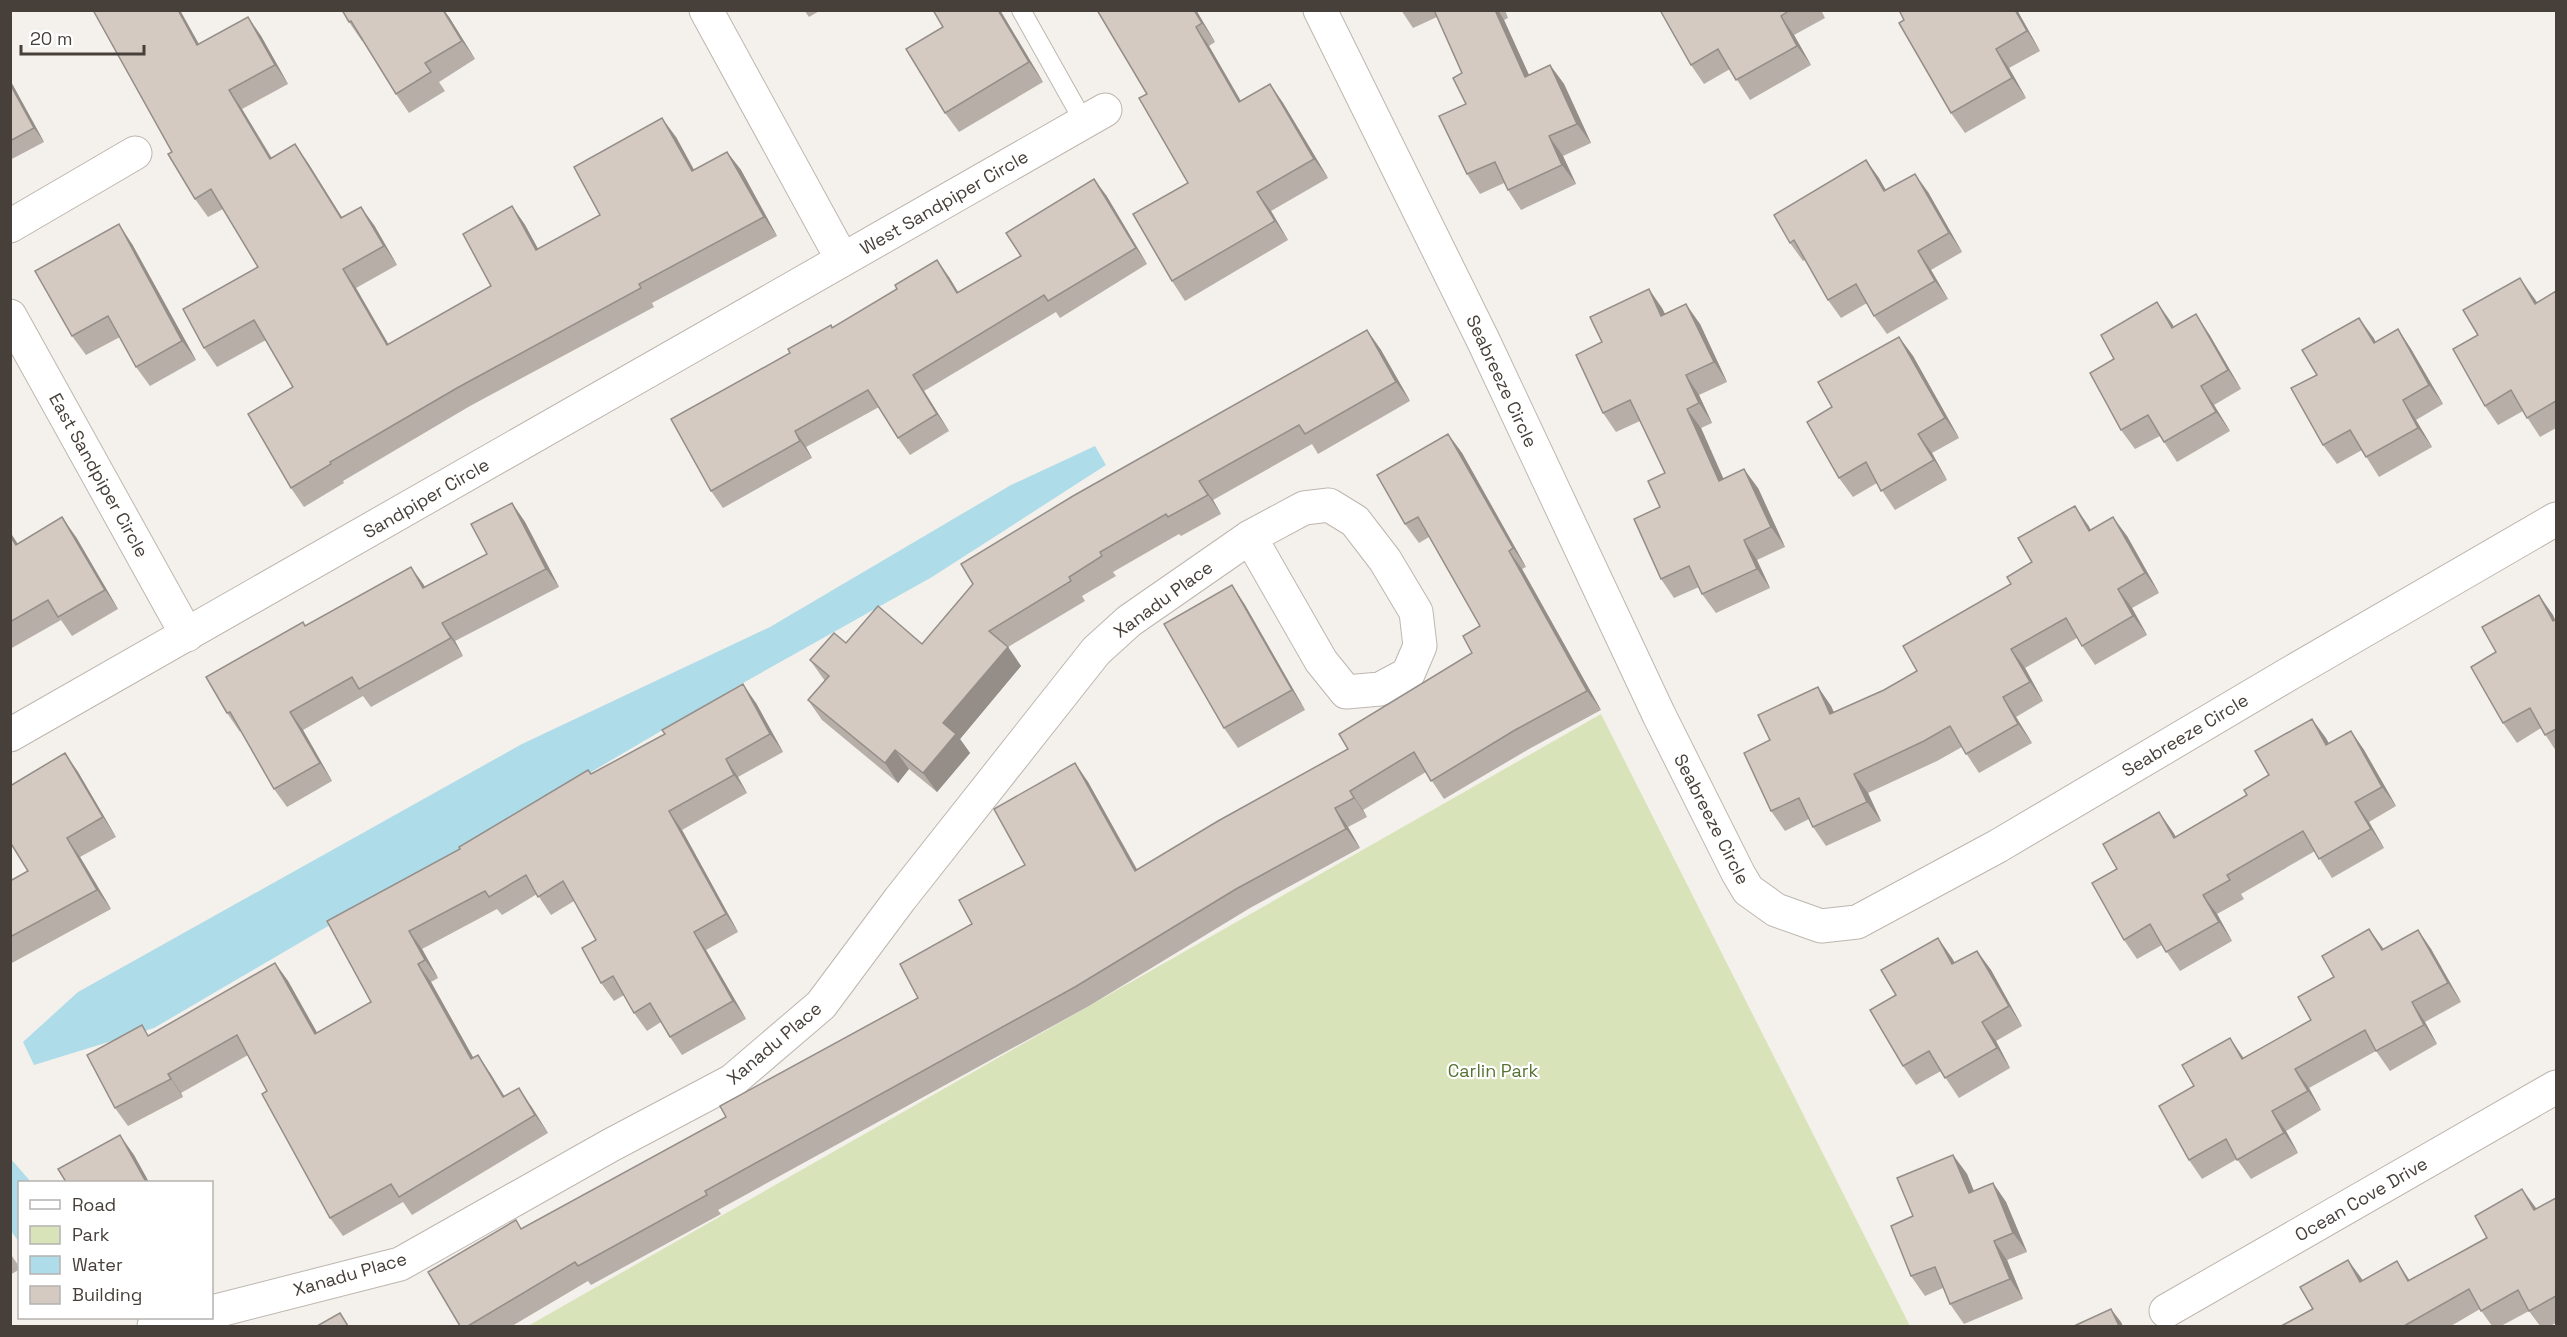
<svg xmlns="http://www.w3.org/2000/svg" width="2567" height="1337" font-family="'Space Grotesk',sans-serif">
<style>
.green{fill:#d8e3b9}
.water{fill:#afdce9}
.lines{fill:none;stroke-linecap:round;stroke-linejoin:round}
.service-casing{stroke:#beb6af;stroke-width:20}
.minor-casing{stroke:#beb6af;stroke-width:35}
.service{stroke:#fff;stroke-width:18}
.minor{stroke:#fff;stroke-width:33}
.wall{fill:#b6aea7}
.shaded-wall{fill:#948d88}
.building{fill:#d4cac2;stroke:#948d88;stroke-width:1.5}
.labels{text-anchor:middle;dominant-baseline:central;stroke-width:4.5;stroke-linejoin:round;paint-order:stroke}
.street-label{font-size:18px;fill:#47403a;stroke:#fff}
.park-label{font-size:18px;fill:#577333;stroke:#fff}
</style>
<rect width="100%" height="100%" fill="#f4f0eb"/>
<polygon class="green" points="1601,714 1910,1326 528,1326"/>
<g class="water">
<polygon points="1095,446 1106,465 932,577 743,683 154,1028 34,1065 23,1042 78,992 522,744 770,627 1011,485"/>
<polygon points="10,1158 31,1182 20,1182 19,1242 11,1231"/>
</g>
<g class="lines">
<defs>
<polyline id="service" points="1021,10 1084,122"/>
<g id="minor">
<polyline points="706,10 842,259"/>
<polyline points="1320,10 1483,340 1659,715 1738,873 1748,890 1776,910 1821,926 1857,922 1998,846 2287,675 2556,519"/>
<polyline points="10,226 135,153"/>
<polyline points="10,316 187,635"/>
<polygon points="1329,505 1355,521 1385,560 1416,612 1420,646 1408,674 1380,689 1346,692 1321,661 1250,537 1304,508"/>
<polyline points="10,735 1105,110"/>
<polyline points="2166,1311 2556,1087"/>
<polyline points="212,1312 400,1264 611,1145 732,1081 821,1005 900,899 1096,651 1129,621 1250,537"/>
<polyline points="154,1326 190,1318"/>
</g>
</defs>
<use href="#service" class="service-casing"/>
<use href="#minor" class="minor-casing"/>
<use href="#service" class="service"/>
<use href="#minor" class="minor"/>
</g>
<g class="wall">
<polygon points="342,10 449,17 475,59 439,82 445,91 409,113 396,94 363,41 362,41 349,22"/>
<polygon points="804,10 821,10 809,17"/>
<polygon points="1000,10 1043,82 959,132 945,113"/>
<polygon points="1196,10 1215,42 1209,46 1241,101 1270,84 1283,103 1328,178 1271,211 1288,240 1185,301 1172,281 1188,183 1147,94"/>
<polygon points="1401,10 1505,10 1508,18 1504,20 1529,75 1550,65 1564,84 1591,143 1563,156 1576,184 1521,210 1508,190 1504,183 1480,194 1467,174 1466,104 1462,73 1437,17 1413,28"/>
<polygon points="1660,10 1821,10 1825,18 1794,35 1811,65 1750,100 1730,69 1704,84 1691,65"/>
<polygon points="2017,10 2040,51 2009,68 2026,98 1965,133 1951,113"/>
<polygon points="248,17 261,36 288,84 242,109 272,158 308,163 342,217 374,225 397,265 356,288 388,344 491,286 512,206 525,225 538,249 600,215 676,137 694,170 727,152 741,170 777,236 652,303 654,307 470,406 343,481 344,483 304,507 291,488 293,387 266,340 217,367 204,348 258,267 223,209 208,217 195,199 172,152 199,44"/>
<polygon points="10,80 44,142 10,160"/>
<polygon points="1866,160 1886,190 1928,192 1962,252 1931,270 1948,299 1887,334 1874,316 1867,303 1841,318 1828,300 1805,260 1803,261 1790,243"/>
<polygon points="1106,195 1147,264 1060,318 1056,312 924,391 949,431 910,455 898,438 879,407 806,447 812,458 723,508 711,491 790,353 833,328 949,277 958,293 1021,256"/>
<polygon points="132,244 196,360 150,386 136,367 120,337 86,355 72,336"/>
<polygon points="2556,291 2556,428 2540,437 2523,411 2498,425 2485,406 2478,335 2534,298 2537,302"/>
<polygon points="1662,308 1665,314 1700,324 1727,382 1699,395 1712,423 1701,428 1723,479 1758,488 1785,547 1757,560 1770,588 1716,613 1702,594 1699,587 1674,598 1661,579 1660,507 1665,473 1640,421 1616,432 1603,413 1602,342"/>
<polygon points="2171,322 2174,327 2209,334 2241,389 2214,405 2230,431 2177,462 2160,436 2135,449 2121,430 2114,359"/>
<polygon points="2398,329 2411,349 2443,404 2416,420 2432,447 2379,477 2362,450 2337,464 2323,445 2317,375 2373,337 2376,342"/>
<polygon points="1367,330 1381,350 1410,401 1318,454 1312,444 1213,500 1221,514 1181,536 1179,534 1113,572 1116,576 1082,596 1085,601 1008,647 1021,666 960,739 970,753 937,792 909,769 898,783 822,720 808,700 825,681 810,660 846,643 922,644"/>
<polygon points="1899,337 1913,356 1959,438 1932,453 1947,480 1895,510 1877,483 1853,497 1839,478 1832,407"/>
<polygon points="1448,434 1462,453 1526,567 1522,569 1601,710 1529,749 1444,799 1426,772 1363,810 1367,817 1348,827 1360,848 1250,908 1089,1006 718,1210 721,1214 591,1285 588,1281 512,1326 460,1326 522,1229 726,1117 918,998 972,924 1025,865 1075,763 1088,782 1137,869 1348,749 1472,653 1480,626 1429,537 1419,543 1405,524"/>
<polygon points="512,503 525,522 559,587 455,641 463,656 371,707 363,696 303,730 332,781 287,807 274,789 241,731 240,732 227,713 305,626 425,587 487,554"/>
<polygon points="2088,525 2091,530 2127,536 2159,593 2132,608 2147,635 2095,665 2077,638 2025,668 2043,701 2016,717 2032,743 1979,773 1962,747 1937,761 1868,793 1881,821 1826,846 1813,827 1809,819 1785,831 1771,811 1770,740 1818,687 1831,706 1834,712 1884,690 1917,671 2011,584 2032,562"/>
<polygon points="10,532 18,544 76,537 118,609 72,636 61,620 10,649"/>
<polygon points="1232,585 1245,605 1305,710 1238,748 1224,728"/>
<polygon points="2539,595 2555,620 2556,619 2556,751 2541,728 2517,743 2503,723 2496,652"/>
<polygon points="756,703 783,752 738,777 747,793 682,830 738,932 706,950 746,1019 682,1055 670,1037 661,1022 647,1031 634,1013 624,995 614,1001 601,983 596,940 574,901 551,915 537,894 502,915 497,909 422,949 438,978 431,982 473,1057 490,1073 504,1096 531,1106 548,1133 412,1215 403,1202 343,1236 330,1218 267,1091 248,1055 181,1093 183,1097 128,1126 115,1108 149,1035 275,963 288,981 317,1033 371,1002 327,921 460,849 591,774"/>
<polygon points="2312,719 2329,744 2351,731 2364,750 2396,806 2369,822 2384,848 2332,878 2315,851 2241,894 2244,899 2217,914 2232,941 2180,971 2162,945 2137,959 2124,940 2117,869 2159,812 2176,837 2247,795 2269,775"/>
<polygon points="65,753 78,772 116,837 80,857 111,909 10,964 10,881 28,871"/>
<polygon points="2418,930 2431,949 2461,1002 2425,1022 2437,1044 2390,1071 2376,1051 2309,1088 2321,1110 2286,1131 2298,1153 2251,1179 2237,1159 2202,1179 2189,1160 2244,1058 2311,1020 2384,949"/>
<polygon points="1938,938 1955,963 1977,951 1991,970 2022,1026 1996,1041 2010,1068 1959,1098 1941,1071 1916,1085 1903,1066 1896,995"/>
<polygon points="1953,1155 1967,1174 1974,1191 1993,1183 2006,1202 2027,1252 2007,1260 2023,1299 1964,1324 1950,1304 1943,1288 1925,1296 1911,1276 1913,1216"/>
<polygon points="2556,1198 2556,1323 2550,1326 2540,1326 2529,1311 2501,1326 2492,1326 2480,1309 2451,1326 2281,1326 2362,1280 2410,1280"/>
<polygon points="10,1253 20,1268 20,1269 10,1275"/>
</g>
<g class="shaded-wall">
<polygon points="178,10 180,10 210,64 197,45"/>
<polygon points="443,10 444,10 449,17 475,59 462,41"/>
<polygon points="998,10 1000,10 1043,82 1029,62"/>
<polygon points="1194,10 1196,10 1215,42 1202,23"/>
<polygon points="1495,10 1498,10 1504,20 1539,97 1525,77"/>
<polygon points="2015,10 2017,10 2040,51 2027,31"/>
<polygon points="1781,16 1794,35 1811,65 1797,46"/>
<polygon points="248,17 261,36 288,84 275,65"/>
<polygon points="1196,27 1209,46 1252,121 1239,102"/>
<polygon points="1996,49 2009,68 2026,98 2012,78"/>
<polygon points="1550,65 1564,84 1591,143 1577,124"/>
<polygon points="10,80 44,142 34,128 10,84"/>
<polygon points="1270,84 1283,103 1328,178 1314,159"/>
<polygon points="229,90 242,109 283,178 270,159"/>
<polygon points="662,118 676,137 705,190 692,171"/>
<polygon points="1549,136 1563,156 1576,184 1562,165"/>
<polygon points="295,144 308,163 354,237 341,218"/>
<polygon points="727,152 741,170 777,236 764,217"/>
<polygon points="1866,160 1879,178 1897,210 1884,191"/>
<polygon points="1915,174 1928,192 1962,252 1949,233"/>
<polygon points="1094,179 1106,195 1147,264 1136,248"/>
<polygon points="1257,192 1271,211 1288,240 1275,221"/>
<polygon points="512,206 525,225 549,269 536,250"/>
<polygon points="361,207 374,225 397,265 384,246"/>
<polygon points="119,224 132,244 196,360 182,341"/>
<polygon points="1918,251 1931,270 1948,299 1935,281"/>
<polygon points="937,260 949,277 969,310 957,293"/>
<polygon points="343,269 356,288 400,364 387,345"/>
<polygon points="2520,278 2534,298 2549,323 2535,304"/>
<polygon points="1649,289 1662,308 1675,335 1661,316"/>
<polygon points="2157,302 2171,322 2186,348 2172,328"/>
<polygon points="1686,304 1700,324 1727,382 1714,362"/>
<polygon points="2196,314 2209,334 2241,389 2228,370"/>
<polygon points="2359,318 2373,337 2387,362 2374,343"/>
<polygon points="2398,329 2411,349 2443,404 2429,385"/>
<polygon points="1367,330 1381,350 1410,401 1396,382"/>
<polygon points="1899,337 1913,356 1959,438 1945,418"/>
<polygon points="913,375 924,391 949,431 937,414"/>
<polygon points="1686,375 1699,395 1712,423 1699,403"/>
<polygon points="2201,386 2214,405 2230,431 2216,412"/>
<polygon points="2403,400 2416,420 2432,447 2418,428"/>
<polygon points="1687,409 1701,428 1733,500 1719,481"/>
<polygon points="795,431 806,447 812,458 800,441"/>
<polygon points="1448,434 1462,453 1526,567 1513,548"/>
<polygon points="1918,434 1932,453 1947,480 1934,460"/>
<polygon points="1744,469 1758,488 1785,547 1771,527"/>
<polygon points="1199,481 1213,500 1221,514 1208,495"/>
<polygon points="512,503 525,522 559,587 546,569"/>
<polygon points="2075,506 2088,525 2102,551 2089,531"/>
<polygon points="62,517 76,537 118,609 105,590"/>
<polygon points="2113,517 2127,536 2159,593 2145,573"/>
<polygon points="10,532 30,564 16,545 10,536"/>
<polygon points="1744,540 1757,560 1770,588 1757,569"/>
<polygon points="1509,551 1522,569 1601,710 1587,691"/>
<polygon points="411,567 424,585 435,606 423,588"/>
<polygon points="1232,585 1245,605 1305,710 1292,690"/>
<polygon points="2118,589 2132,608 2147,635 2133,616"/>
<polygon points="2539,595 2553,615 2556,622 2553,621"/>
<polygon points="442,623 455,641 463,656 451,638"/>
<polygon points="1008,647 1021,666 960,739 970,753 937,792 923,773 943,723"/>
<polygon points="2011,649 2025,668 2043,701 2030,682"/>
<polygon points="743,684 756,703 783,752 770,734"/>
<polygon points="1818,687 1831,706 1843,733 1830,714"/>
<polygon points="2003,697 2016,717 2032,743 2018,724"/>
<polygon points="290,712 303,730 332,781 320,763"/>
<polygon points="2312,719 2326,738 2340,764 2326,745"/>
<polygon points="2351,731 2364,750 2396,806 2382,787"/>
<polygon points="895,750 909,769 898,783 885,763"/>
<polygon points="65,753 78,772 116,837 103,817"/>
<polygon points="726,759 738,777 747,793 734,775"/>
<polygon points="1075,763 1088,782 1148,890 1135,871"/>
<polygon points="1854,774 1868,793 1881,821 1867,802"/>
<polygon points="1350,791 1363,810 1367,817 1354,798"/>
<polygon points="2355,802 2369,822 2384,848 2371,829"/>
<polygon points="1335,808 1348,827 1360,848 1346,829"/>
<polygon points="669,811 682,830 738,932 726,914"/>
<polygon points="2159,812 2173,832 2188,857 2174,838"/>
<polygon points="67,838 80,857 111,909 97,890"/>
<polygon points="2203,895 2217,914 2232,941 2219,922"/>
<polygon points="2369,929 2383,948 2395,970 2382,950"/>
<polygon points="2418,930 2431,949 2461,1002 2448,983"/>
<polygon points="409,931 422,949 438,978 425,960"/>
<polygon points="694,932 706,950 746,1019 733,1001"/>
<polygon points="1938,938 1952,958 1966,983 1952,964"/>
<polygon points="1977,951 1991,970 2022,1026 2009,1006"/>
<polygon points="275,963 288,981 328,1052 315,1034"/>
<polygon points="418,964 431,982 484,1077 471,1059"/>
<polygon points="2412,1002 2425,1022 2437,1044 2424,1025"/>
<polygon points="1982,1022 1996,1041 2010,1068 1997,1048"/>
<polygon points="2230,1038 2243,1057 2256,1079 2242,1059"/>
<polygon points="478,1055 490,1073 516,1115 503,1097"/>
<polygon points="2295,1069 2309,1088 2321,1110 2308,1091"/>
<polygon points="168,1074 181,1093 183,1097 171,1079"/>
<polygon points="519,1088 531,1106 548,1133 535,1115"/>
<polygon points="2272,1111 2286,1131 2298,1153 2284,1133"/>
<polygon points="120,1135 134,1155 149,1182 146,1182"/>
<polygon points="1953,1155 1967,1174 1982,1212 1969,1193"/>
<polygon points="1993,1183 2006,1202 2027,1252 2013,1233"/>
<polygon points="2522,1189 2536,1208 2547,1230 2534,1210"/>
<polygon points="1994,1241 2007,1260 2023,1299 2010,1279"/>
<polygon points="2348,1260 2362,1279 2374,1301 2360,1282"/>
<polygon points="2397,1261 2410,1281 2408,1281"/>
<polygon points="2111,1309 2121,1322 2123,1326 2119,1326"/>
</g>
<g class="building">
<polygon points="93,10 178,10 197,45 248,17 275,65 229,90 270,159 295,144 341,218 361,207 384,246 343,269 387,345 491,286 463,234 512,206 536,250 600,215 574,167 662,118 692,171 727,152 764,217 639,284 641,288 457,388 330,462 331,464 291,488 248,414 293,387 254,320 204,348 183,309 258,267 211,189 195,199 168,154 172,152"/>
<polygon points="342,10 443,10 462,41 425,63 431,72 396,94 351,21 349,22"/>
<polygon points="933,10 998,10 1029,62 945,113 906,49 943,27"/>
<polygon points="1097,10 1194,10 1202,23 1196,27 1239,102 1270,84 1314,159 1257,192 1275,221 1172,281 1133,214 1188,183 1139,98 1147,94"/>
<polygon points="1434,10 1495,10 1525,77 1550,65 1577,124 1549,136 1562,165 1508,190 1495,162 1467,174 1439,116 1466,104 1453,78 1462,73"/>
<polygon points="1660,10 1790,10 1781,16 1797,46 1736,80 1718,49 1691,65"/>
<polygon points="1899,10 2015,10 2027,31 1996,49 2012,78 1951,113 1899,23 1904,20"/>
<polygon points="10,84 34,128 10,141"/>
<polygon points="1866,160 1884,191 1915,174 1949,233 1918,251 1935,281 1874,316 1856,284 1828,300 1794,240 1790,243 1774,215"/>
<polygon points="1094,179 1136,248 1048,301 1044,295 913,375 937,414 898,438 868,390 795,431 800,441 711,491 671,419 790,353 788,349 831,325 832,328 897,289 895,285 937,260 957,293 1021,256 1006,233"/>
<polygon points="119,224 182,341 136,367 108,316 72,336 35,271"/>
<polygon points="2520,278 2535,304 2556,291 2556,401 2527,418 2511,390 2485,406 2453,349 2478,335 2463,310"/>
<polygon points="1649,289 1661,316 1686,304 1714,362 1686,375 1699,403 1687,409 1719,481 1744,469 1771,527 1744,540 1757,569 1702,594 1689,566 1661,579 1634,519 1660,507 1648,481 1665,473 1630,400 1603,413 1576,355 1602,342 1590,317"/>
<polygon points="2157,302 2172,328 2196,314 2228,370 2201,386 2216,412 2164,442 2148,415 2121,430 2090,373 2114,359 2101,335"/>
<polygon points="2359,318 2374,343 2398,329 2429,385 2403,400 2418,428 2366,457 2350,430 2323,445 2291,388 2317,375 2302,350"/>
<polygon points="1367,330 1396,382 1305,434 1299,425 1199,481 1208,495 1168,517 1166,514 1100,552 1102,556 1069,577 1071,581 989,631 1008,647 943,723 956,734 923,773 895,750 885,763 808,700 829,676 810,660 834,633 846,643 878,606 922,644 973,584 961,564 1073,496"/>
<polygon points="1899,337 1945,418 1918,434 1934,460 1881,491 1866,462 1839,478 1807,422 1832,407 1818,382"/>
<polygon points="1448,434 1513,548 1509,551 1587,691 1515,730 1431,781 1414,752 1350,791 1354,798 1335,808 1346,829 1236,889 1075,987 705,1191 707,1195 578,1266 575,1262 468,1326 460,1326 428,1272 516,1220 521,1229 726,1117 720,1106 918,998 900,964 972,924 959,900 1025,865 994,809 1075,763 1135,871 1218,821 1348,749 1339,734 1472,653 1463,636 1480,626 1418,517 1405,524 1377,475"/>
<polygon points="512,503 546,569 442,623 451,638 359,689 352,677 290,712 320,763 274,789 230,712 227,713 206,677 303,622 305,626 411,567 423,588 487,554 471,524"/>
<polygon points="2075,506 2089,531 2113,517 2145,573 2118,589 2133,616 2082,646 2066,618 2011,649 2030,682 2003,697 2018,724 1966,754 1950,726 1924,741 1854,774 1867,802 1813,827 1799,798 1771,811 1744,753 1770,740 1758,715 1818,687 1830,714 1884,690 1917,671 1903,646 2011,584 2007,577 2032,562 2018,538"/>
<polygon points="62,517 105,590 58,617 48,600 10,622 10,536 16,545"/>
<polygon points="1232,585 1292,690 1224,728 1164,624"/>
<polygon points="2539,595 2553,621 2556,619 2556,729 2545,735 2530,708 2503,723 2471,667 2496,652 2482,627"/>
<polygon points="743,684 770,734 726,759 734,775 669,811 726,914 694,932 733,1001 670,1037 650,1003 634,1013 613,976 601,983 582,948 596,940 563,881 538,897 526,875 489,897 485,891 409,931 425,960 418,964 471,1059 478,1055 503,1097 519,1088 535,1115 399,1197 391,1184 330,1218 262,1094 267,1091 237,1035 168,1074 171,1079 115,1108 87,1055 142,1025 148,1036 275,963 315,1034 371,1002 327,921 460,849 459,847 588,770 591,774 665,734 662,730"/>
<polygon points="2312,719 2326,745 2351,731 2382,787 2355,802 2371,829 2319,859 2303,831 2227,875 2230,880 2203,895 2219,922 2166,952 2150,924 2124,940 2092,883 2117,869 2103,844 2159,812 2174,838 2247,795 2244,790 2269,775 2255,751"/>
<polygon points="65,753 103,817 67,838 97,890 10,937 10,881 28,871 10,842 10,786"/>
<polygon points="2369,929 2382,950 2418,930 2448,983 2412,1002 2424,1025 2376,1051 2365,1030 2295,1069 2308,1091 2272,1111 2284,1133 2237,1160 2226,1139 2189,1160 2159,1106 2194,1086 2182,1065 2230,1038 2242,1059 2311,1020 2298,997 2334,977 2322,956"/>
<polygon points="1938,938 1952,964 1977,951 2009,1006 1982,1022 1997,1048 1945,1078 1929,1051 1903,1066 1870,1010 1896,995 1881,970"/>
<polygon points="120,1135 146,1182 66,1182 58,1169"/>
<polygon points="1953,1155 1969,1193 1993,1183 2013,1233 1994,1241 2010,1279 1950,1304 1935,1267 1911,1276 1891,1226 1913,1216 1897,1178"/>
<polygon points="2522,1189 2534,1210 2556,1198 2556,1296 2529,1311 2518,1290 2481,1311 2469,1289 2404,1326 2281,1326 2313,1309 2300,1287 2348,1260 2360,1282 2397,1261 2408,1281 2487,1238 2475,1216"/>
<polygon points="2111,1309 2119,1326 2074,1326"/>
<polygon points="340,1313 348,1326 317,1326"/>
</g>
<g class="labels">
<g class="street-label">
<text transform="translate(944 202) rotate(-30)">West Sandpiper Circle</text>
<text transform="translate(1502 381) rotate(65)">Seabreeze Circle</text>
<text transform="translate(99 475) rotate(61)">East Sandpiper Circle</text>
<text transform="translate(426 498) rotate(-30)">Sandpiper Circle</text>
<text transform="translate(1163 599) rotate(-36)">Xanadu Place</text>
<text transform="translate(2185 735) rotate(-31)">Seabreeze Circle</text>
<text transform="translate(1712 819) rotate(63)">Seabreeze Circle</text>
<text transform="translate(774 1043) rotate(-40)">Xanadu Place</text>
<text transform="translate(2361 1199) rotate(-30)">Ocean Cove Drive</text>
<text transform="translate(350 1274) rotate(-16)">Xanadu Place</text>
</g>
<g class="park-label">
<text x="1493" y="1070">Carlin Park</text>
</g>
</g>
<rect width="2567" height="1337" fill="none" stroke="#47403a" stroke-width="24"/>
<rect x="18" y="1181" width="195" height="138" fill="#ffffff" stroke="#b5b3b0" stroke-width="1.5"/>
<rect x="30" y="1200" width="30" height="9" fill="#ffffff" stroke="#b5b3b0" stroke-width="1.5"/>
<text x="72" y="1211" font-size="18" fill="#47403a">Road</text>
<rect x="30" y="1226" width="30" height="18" fill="#d8e3b9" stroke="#b5b3b0" stroke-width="1.5"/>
<text x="72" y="1241" font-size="18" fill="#47403a">Park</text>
<rect x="30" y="1256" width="30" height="18" fill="#afdce9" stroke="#b5b3b0" stroke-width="1.5"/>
<text x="72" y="1271" font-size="18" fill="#47403a">Water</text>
<rect x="30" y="1286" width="30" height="18" fill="#d4cac2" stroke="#b5b3b0" stroke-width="1.5"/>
<text x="72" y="1301" font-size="18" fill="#47403a">Building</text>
<path d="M21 45v9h123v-9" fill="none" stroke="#47403a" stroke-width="3"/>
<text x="30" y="45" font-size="18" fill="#47403a" stroke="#ffffff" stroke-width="4.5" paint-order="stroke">20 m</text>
</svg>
